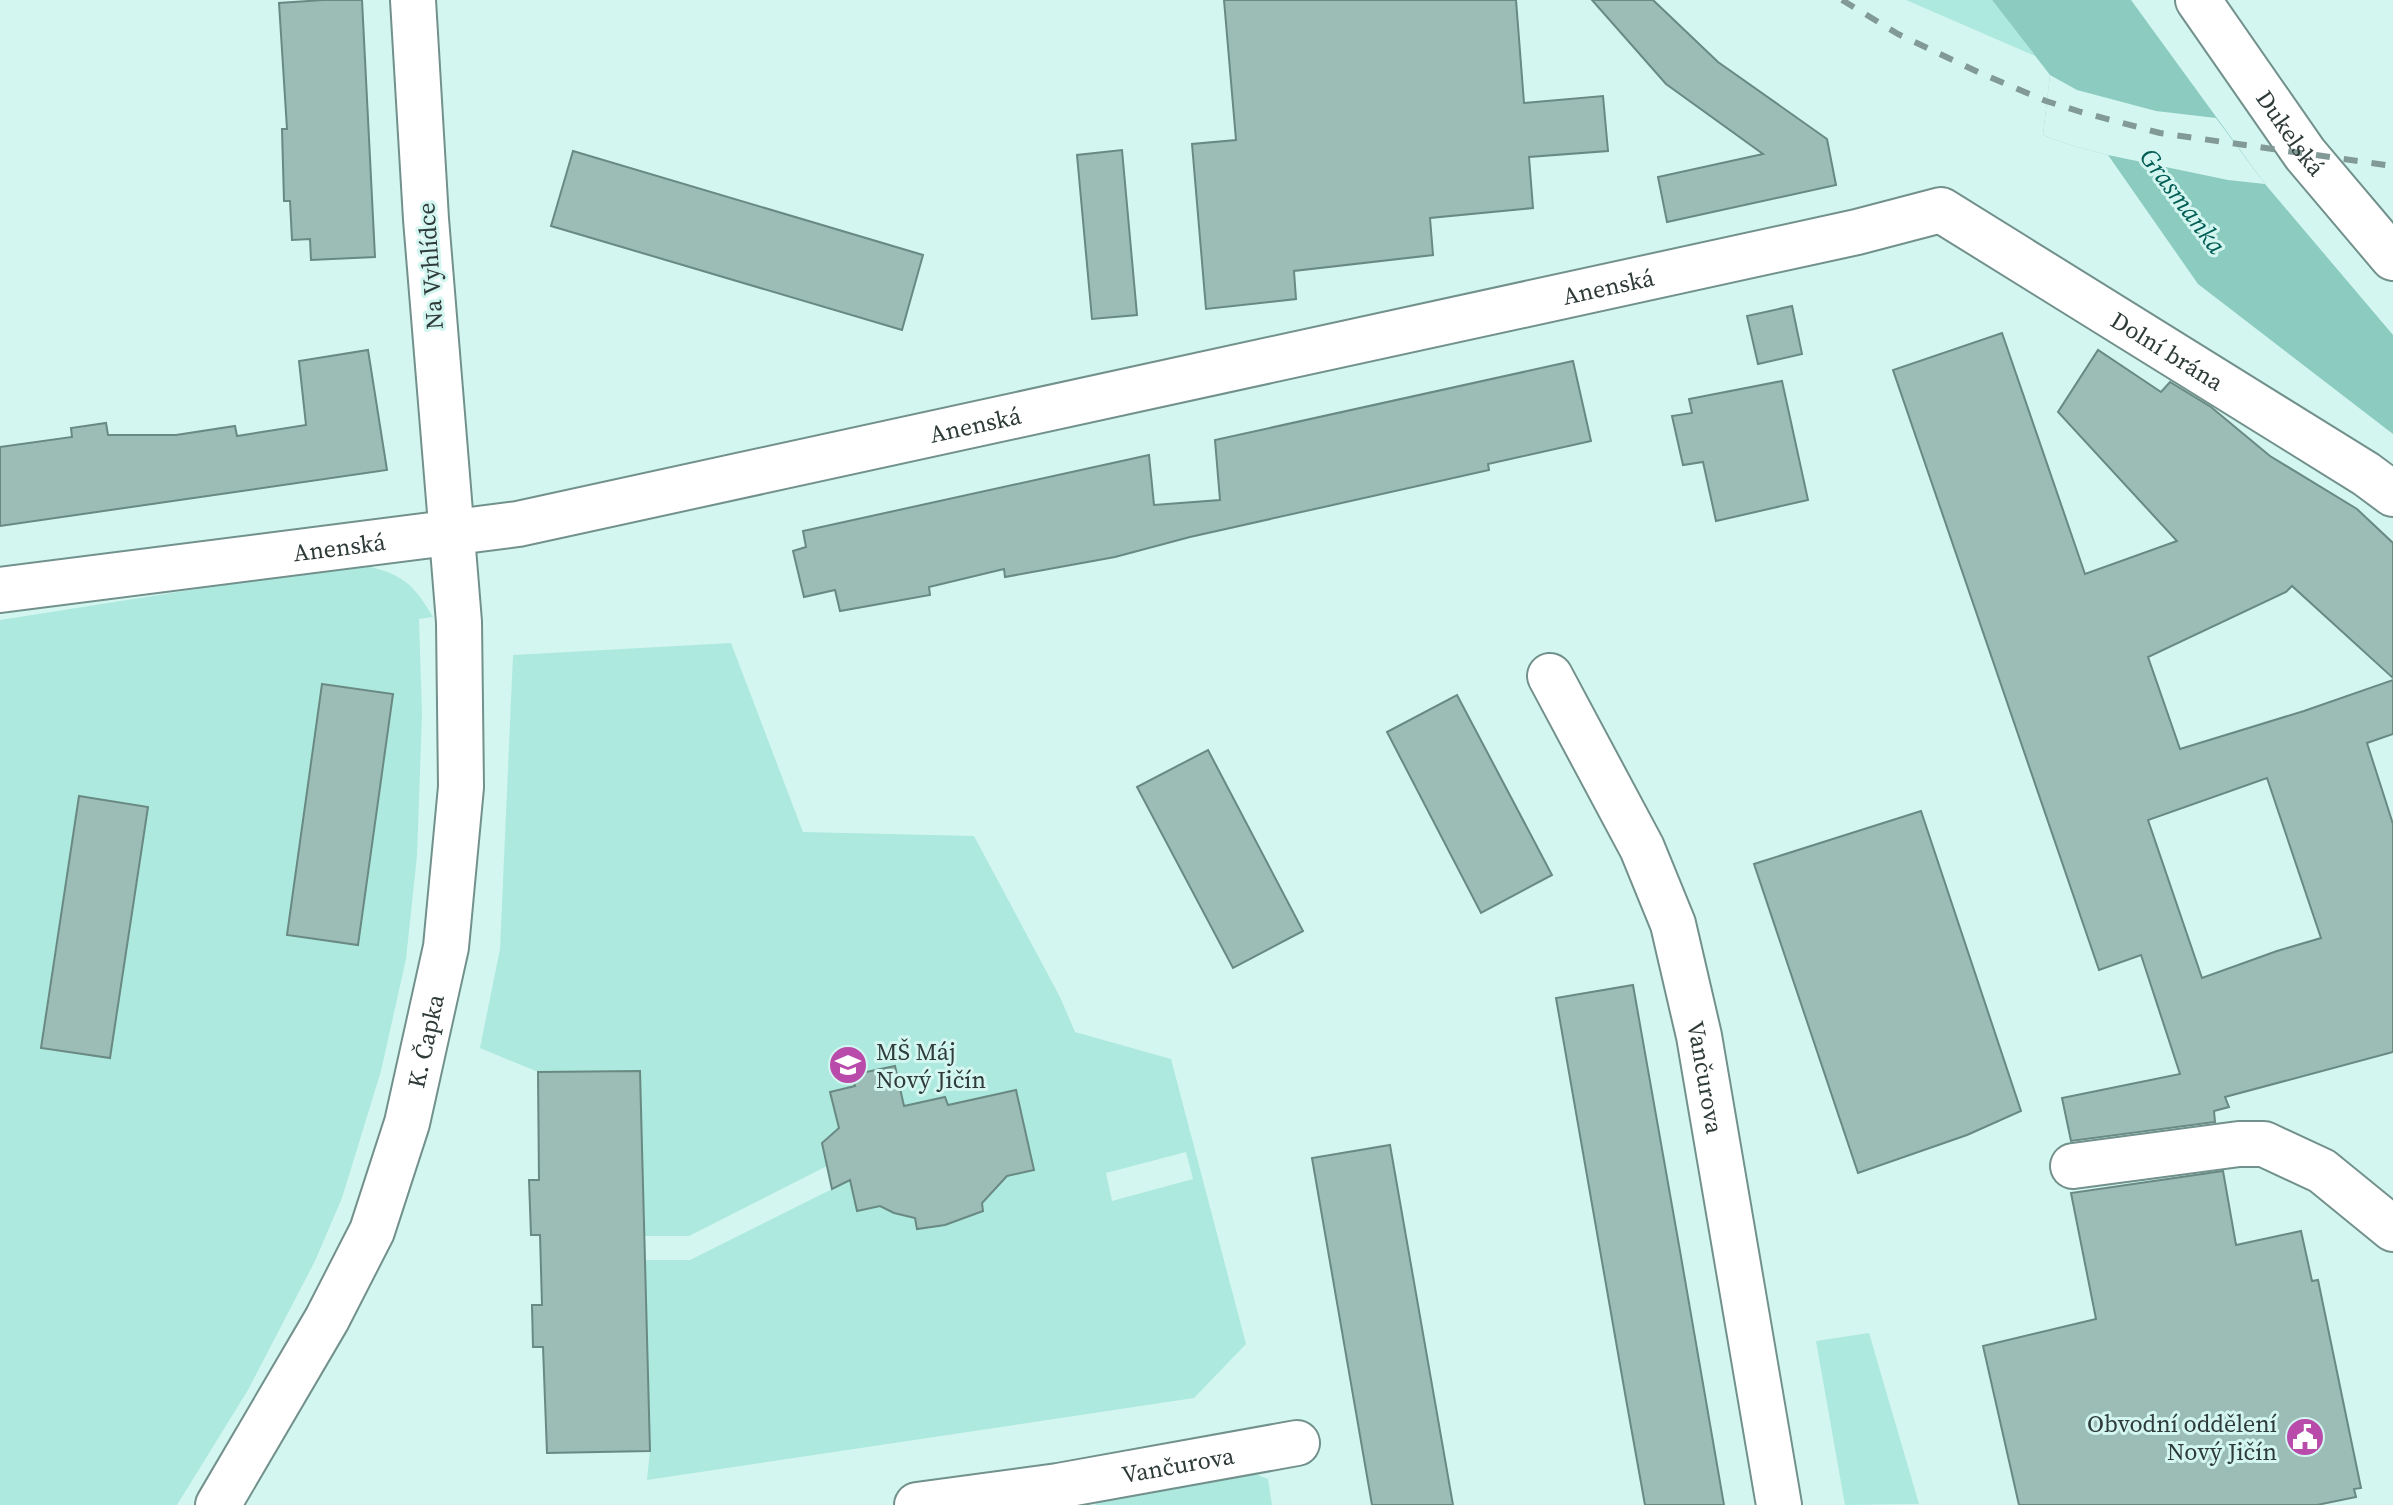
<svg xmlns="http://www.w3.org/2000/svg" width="2393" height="1505" font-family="'Source Serif 4',serif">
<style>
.green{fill:#ade9de;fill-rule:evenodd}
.water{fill:#8bcbc0}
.pier{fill:#d4f6f0}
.building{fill:#9cbcb6;stroke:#698983;stroke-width:2;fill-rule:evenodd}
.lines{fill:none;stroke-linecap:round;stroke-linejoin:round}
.minor-casing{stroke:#72918c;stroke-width:48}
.minor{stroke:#fff;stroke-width:44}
.rail{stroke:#829a96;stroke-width:6;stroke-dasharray:14 14;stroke-linecap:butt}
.labels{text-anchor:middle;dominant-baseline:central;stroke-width:6;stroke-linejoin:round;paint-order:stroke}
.street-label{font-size:24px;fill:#2e3b39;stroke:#d4f6f0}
.poi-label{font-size:24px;fill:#2e3b39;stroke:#d4f6f0;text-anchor:start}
.water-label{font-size:26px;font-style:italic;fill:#005d54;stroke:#d4f6f0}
</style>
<rect width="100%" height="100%" fill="#d4f6f0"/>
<g class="green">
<polygon points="1906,0 1992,0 2035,56"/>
<path d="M367,566C404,575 414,585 433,617L419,619L422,715L417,856L406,959L381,1071L342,1198L315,1261L248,1390L177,1505H0V620L267,578Z"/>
<path d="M731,643L803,832L974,836L1060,997L1075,1032L1171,1059L1246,1344L1194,1398L647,1480L650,1450L645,1260H690L850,1180L893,1213L945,1225L983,1211L980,1195L994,1191L1005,1177L1034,1169L1016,1090L948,1105L945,1097L904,1106L894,1066L853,1075L855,1086L831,1092L839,1130L822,1143L827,1166L689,1236H645L640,1071L538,1072L480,1048L500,949L513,655ZM1186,1152L1193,1179L1112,1201L1106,1173Z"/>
<polygon points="1869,1333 1919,1504 1845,1505 1816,1341"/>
<polygon points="1248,1471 1268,1479 1272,1505 1095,1505 1110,1491"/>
</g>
<polygon class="water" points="1992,0 2131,0 2265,184 2393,335 2393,434 2198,284 2108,155 2070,145 2043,135 2050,75"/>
<polygon class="pier" points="2050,75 2077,90 2156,111 2216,118 2265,184 2228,180 2108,155 2070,145 2043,135"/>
<g class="building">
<polygon points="323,0 362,0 375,257 311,260 310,239 292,240 290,201 284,201 282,129 287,129 279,3"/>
<polygon points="1224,0 1516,0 1524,103 1603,96 1608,151 1529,157 1533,208 1430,218 1433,255 1294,271 1296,299 1206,309 1192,144 1236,140"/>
<polygon points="1592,0 1653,0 1718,62 1827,139 1836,185 1667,222 1658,177 1763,154 1666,84"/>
<polygon points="1122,150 1137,315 1092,319 1077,155"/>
<polygon points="573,151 923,255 902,330 551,226"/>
<polygon points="1792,306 1802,354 1758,364 1747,316"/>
<path d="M2002,333L2085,574L2177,541L2058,412L2098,350L2161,392L2170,382L2211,407L2270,456L2357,509L2393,543V678L2292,586L2286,592L2148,657L2180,749L2304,711L2393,680V734L2367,743L2393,824V1052L2225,1097L2229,1107L2214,1111L2215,1122L2071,1141L2062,1098L2180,1074L2141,955L2099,970L1893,370ZM2267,778L2321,938L2277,951L2202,978L2148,820Z"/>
<polygon points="368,350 387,470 0,526 0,447 72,437 71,428 106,423 108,435 176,435 235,426 237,436 306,425 299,361"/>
<polygon points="1573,361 1591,441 1488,464 1489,470 1190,537 1115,557 1005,577 1004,569 929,587 930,595 840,611 835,590 804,597 793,551 806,547 803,531 1149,455 1154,505 1220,500 1215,440"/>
<polygon points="1782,381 1808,500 1716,521 1703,462 1683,465 1672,416 1692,413 1689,399"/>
<polygon points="322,684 393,694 358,945 287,935"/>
<polygon points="1457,695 1552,875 1481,913 1387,732"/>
<polygon points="1208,750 1303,931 1233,968 1137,787"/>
<polygon points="79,796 148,807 110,1058 41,1048"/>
<polygon points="1921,811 2021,1111 1967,1135 1858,1173 1754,864"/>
<polygon points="1633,985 1680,1251 1724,1505 1645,1505 1626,1399 1556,998"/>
<polygon points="895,1066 904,1106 945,1097 948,1105 1016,1090 1034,1170 1007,1176 982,1203 983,1211 945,1225 917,1229 915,1218 894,1213 880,1206 857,1211 850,1180 832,1189 822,1143 839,1128 830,1092 855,1086 852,1075"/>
<polygon points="640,1071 650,1451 547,1453 543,1347 533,1347 532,1305 542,1305 540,1235 531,1235 529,1180 539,1180 538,1072"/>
<polygon points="1390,1145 1453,1505 1372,1505 1312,1158"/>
<polygon points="2223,1171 2236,1245 2301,1231 2312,1281 2318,1280 2361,1488 2354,1489 2356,1497 2317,1505 2019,1505 1983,1346 2096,1319 2071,1193"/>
</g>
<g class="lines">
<defs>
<g id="minor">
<path id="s1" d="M2198,0L2305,154L2393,258"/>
<path id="s2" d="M0,590L518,524L1857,232L1941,210L2366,474L2393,494"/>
<path id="s3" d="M1550,676L1642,848L1673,924L1699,1036L1779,1505"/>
<polyline points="2073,1166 2239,1144 2264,1144 2322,1171 2393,1229"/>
<path id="s4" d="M218,1505L327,1319L372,1231L407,1123L446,947L461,787L459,622L426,219L413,0"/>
<path id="s5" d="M917,1505L1058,1486L1297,1443"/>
</g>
</defs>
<use href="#minor" class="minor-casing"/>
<use href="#minor" class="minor"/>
<polyline class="rail" points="1842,0 1898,34 1980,73 2046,101 2081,112 2160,133 2393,166"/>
</g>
<defs>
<symbol id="school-disc" viewBox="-11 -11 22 22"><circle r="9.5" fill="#b94cab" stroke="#d4f6f0"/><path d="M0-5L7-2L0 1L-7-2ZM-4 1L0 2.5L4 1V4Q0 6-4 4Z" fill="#fff"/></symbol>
<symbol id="civic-disc" viewBox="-11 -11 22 22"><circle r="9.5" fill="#b94cab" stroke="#d4f6f0"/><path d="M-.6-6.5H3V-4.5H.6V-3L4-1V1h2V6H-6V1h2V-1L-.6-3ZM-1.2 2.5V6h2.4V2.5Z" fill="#fff"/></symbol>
</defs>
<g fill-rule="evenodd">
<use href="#school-disc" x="826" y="1043" width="44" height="44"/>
<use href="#civic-disc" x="2283" y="1415" width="44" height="44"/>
</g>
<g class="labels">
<g class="street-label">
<text stroke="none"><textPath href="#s1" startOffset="162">Dukelská</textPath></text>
<text transform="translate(430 266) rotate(-94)">Na Vyhlídce</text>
<text stroke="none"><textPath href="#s2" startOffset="1638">Anenská</textPath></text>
<text stroke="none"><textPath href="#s2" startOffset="2246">Dolní brána</textPath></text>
<text stroke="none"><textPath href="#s2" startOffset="990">Anenská</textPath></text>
<text stroke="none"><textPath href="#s2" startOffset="342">Anenská</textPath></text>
<text stroke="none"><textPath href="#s4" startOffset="512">K. Čapka</textPath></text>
<text stroke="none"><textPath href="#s3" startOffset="434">Vančurova</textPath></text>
<text stroke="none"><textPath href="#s5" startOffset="264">Vančurova</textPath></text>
</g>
<g class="poi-label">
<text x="876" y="1051">MŠ Máj<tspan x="876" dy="28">Nový Jičín</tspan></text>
<text x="2277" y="1423" text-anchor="end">Obvodní oddělení<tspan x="2277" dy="28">Nový Jičín</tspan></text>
</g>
<g class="water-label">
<text transform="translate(2183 201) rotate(53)">Grasmanka</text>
</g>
</g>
</svg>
